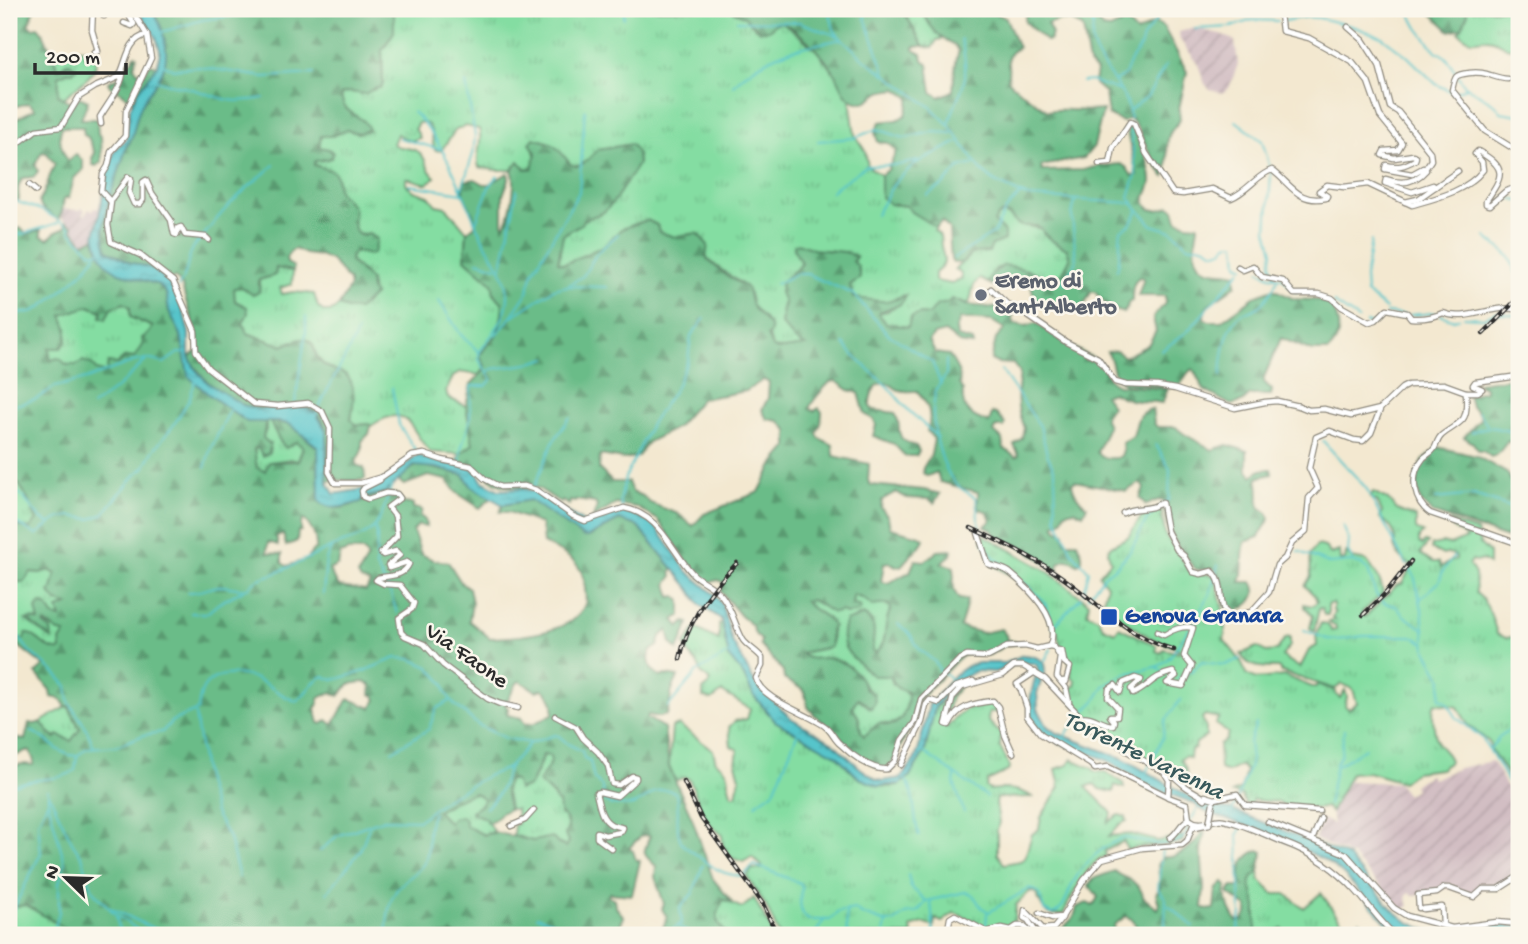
<svg xmlns="http://www.w3.org/2000/svg" width="1528" height="944" font-family="'Gochi Hand',sans-serif">
<style>
.industrial{fill:url(#industrial-furrows)}
.grass{fill:url(#grass-tufts);stroke:#588466;stroke-width:2}
.forest{fill:url(#forest-firs);stroke:#4b745a;stroke-width:2;fill-rule:evenodd}
.water{fill:url(#water-ripples);stroke:#41787b;stroke-width:2}
.lines{fill:none;stroke-linecap:round;stroke-linejoin:round}
.stream{stroke:#57c5cb;stroke-width:2}
.minor-casing{stroke:#8f8a7e;stroke-width:7}
.minor{stroke:#fff;stroke-width:4.5}
.rail-casing{stroke:#2b2b2b;stroke-width:4.5}
.rail{stroke:#fbf7ec;stroke-width:2;stroke-dasharray:5;stroke-linecap:butt}
.minor-bridge-casing{stroke:#8f8a7e;stroke-width:7;stroke-linecap:butt}
.minor-bridge{stroke:#fff;stroke-width:4.5}
.worship-dot{fill:#6b7280;stroke:#fbf7ec;stroke-width:2.5}
.transit-dot{fill:#1a4fb4;stroke:#fbf7ec;stroke-width:2.5}
.labels{text-anchor:middle;dominant-baseline:central;stroke-width:5;stroke-linejoin:round;paint-order:stroke}
.worship-label{font-size:23px;font-weight:bold;fill:#5b616d;stroke:#fbf7ec;text-anchor:start}
.transit-label{font-size:23px;font-weight:bold;fill:#164399;stroke:#fbf7ec;text-anchor:start}
.street-label{font-size:23px;fill:#2b2b2b;stroke:#fbf7ec}
.water-label{font-size:24px;font-style:italic;fill:#38595b;stroke:#fbf7ec}
</style>
<defs>
<pattern id="industrial-furrows" width="10" height="10" patternUnits="userSpaceOnUse" patternTransform="scale(1.75)"><rect width="10" height="10" fill="#d2bec3"/><path d="M-1 1l2-2M0 10L10 0M9 11l2-2" fill="none" stroke="#b4a3a8"/></pattern>
<pattern id="grass-tufts" width="24" height="20" patternUnits="userSpaceOnUse" patternTransform="scale(1.75)"><rect width="24" height="20" fill="#84dda2"/><path d="M3 7l-1-3M5 7V3M7 7l1-3M15 17l-1-3M17 17v-4M19 17l1-3" fill="none" stroke="#72be8c"/></pattern>
<pattern id="forest-firs" width="22" height="20" patternUnits="userSpaceOnUse" patternTransform="scale(1.75)"><rect width="22" height="20" fill="#6bbc88"/><path d="M5 1l3.5 6h-7zM16 11l3.5 6h-7z" fill="#58996f"/></pattern>
<pattern id="water-ripples" width="26" height="14" patternUnits="userSpaceOnUse" patternTransform="scale(1.75)"><rect width="26" height="14" fill="#57c5cb"/><path d="M2 4q2-2 4 0t4 0M15 11q2-2 4 0t4 0" fill="none" stroke="#4ca9ae"/></pattern>
</defs>
<rect width="100%" height="100%" fill="#fbf7ec"/>
<filter id="ink" filterUnits="userSpaceOnUse"><feTurbulence type="fractalNoise" baseFrequency=".0143" numOctaves="2"/><feDisplacementMap in="SourceGraphic" scale="14" xChannelSelector="R" yChannelSelector="G"/><feConvolveMatrix kernelMatrix="1 2 1 2 8 2 1 2 1" color-interpolation-filters="sRGB"/></filter>
<filter id="wash" filterUnits="userSpaceOnUse"><feTurbulence type="fractalNoise" baseFrequency=".00686" numOctaves="4" result="noise"/><feDisplacementMap in="SourceGraphic" scale="28" xChannelSelector="R" yChannelSelector="G"/><feGaussianBlur stdDeviation="1.57" result="paint"/><feColorMatrix in="noise" values="0 0 0 0 0 0 0 0 0 0 0 0 0 0 0 0 0 1.4 0 .05"/><feComposite in="paint" operator="in"/></filter>
<g filter="url(#wash)">
<rect width="100%" height="100%" fill="#f3e8d0"/>
<g class="industrial">
<polygon points="1195,28 1225,36 1235,41 1238,64 1229,88 1222,93 1210,89 1205,84 1197,62 1180,40 1179,32"/>
<polygon points="102,195 104,196 95,238 84,243 73,230 73,226 59,216 63,209 80,210 82,208 85,210 83,214 85,215 89,209 93,211 95,208 98,209"/>
<polygon points="1492,761 1519,807 1519,875 1499,888 1482,888 1474,896 1448,887 1439,892 1413,895 1409,893 1406,897 1409,906 1402,910 1352,856 1315,839 1322,819 1333,824 1331,812 1348,781 1398,783 1407,795 1415,789 1413,785 1429,775 1432,779 1459,768"/>
</g>
<g class="grass">
<path d="M391,9H729L744,16L755,28L783,22L816,50L836,75L850,99L855,135L865,151L868,166L881,175L883,184L880,191L890,204L907,206L936,227L934,230C942,236 940,237 941,246C943,259 949,262 935,273V281L952,284L962,279L961,274L955,269L973,253L991,245L997,227L994,222C1001,209 1009,214 1017,224L1042,229L1043,234L1067,249L1070,259L1062,274L1046,279C1026,272 998,251 988,283L980,279C969,286 974,296 968,305L952,299L929,315L921,314L910,319L908,327L905,328L886,323L878,313L888,311L905,295L881,303L853,298L850,285L860,278L859,270L853,261L856,257L830,250H794L802,264L790,276L780,292L784,302L781,313L806,347C795,346 781,351 772,348L765,320L752,306L740,283L708,260L706,256C709,246 705,239 697,233L675,237L659,232L657,225L647,220L621,229L604,246L569,262L563,264L558,262L563,235L584,220L608,208L635,169L638,164L637,153L625,145C617,148 610,146 603,148C591,152 585,174 570,164C556,154 560,146 539,140L533,148L536,158L531,168L526,169L519,162L512,170H495L479,167C474,154 484,141 479,129L466,126L456,129L441,151L435,150C430,140 436,120 418,123L415,128L420,138L410,141L397,134L393,144C400,150 412,146 420,153C427,159 425,168 435,177L427,184L406,178V184L414,191L429,196L436,205L446,207L467,232L465,259L493,283L494,294L502,302L503,311L497,334L486,346L485,366L480,375L459,372L453,377L446,391L448,398L466,406L473,444L460,454L430,452C409,430 410,400 371,426L369,424L357,425L351,420C353,408 358,380 342,373C323,365 324,368 313,349L292,341L283,346L247,333L243,323L247,307L235,301L233,288L242,287L248,289L257,286L259,280L273,276L276,268L279,267L293,271L292,284L280,288L282,294L293,292L314,294L318,307L324,312H330L339,306L347,309L358,310L374,295C372,292 371,288 370,284C367,274 357,267 350,261L351,255L356,252L364,253L368,233L359,235L353,228V207L338,191L336,175L333,171L313,165L315,161L326,160L318,147L321,136H332L347,130L358,133L364,121C351,114 342,110 341,94L344,92C358,91 374,94 383,83L382,50L391,37L394,15Z"/>
<polygon points="899,9 922,9 927,20 943,39 937,40 932,48 923,46 907,17"/>
<path d="M1465,9H1519V37H1514L1515,46L1509,48C1503,46 1499,42 1493,40C1477,35 1475,48 1459,32L1468,13Z"/>
<path d="M61,49H84V56L96,58C98,77 75,86 64,98L58,95L59,76L67,71L65,64L59,70L51,51Z"/>
<polygon points="124,303 130,306 130,317 153,327 134,358 125,357 106,374 50,360 49,348 61,348 67,328 62,315 89,306 102,311"/>
<polygon points="266,422 270,422 281,443 296,442 303,447 298,461 291,459 270,462 265,472 257,468 254,449 258,448 266,430"/>
<path d="M9,479H14C26,490 29,505 38,520L30,529L18,526L9,527V515L13,508L9,493Z"/>
<path d="M1373,492L1387,499L1397,510L1416,518V529L1423,533L1419,537V543L1422,545L1425,542L1428,543L1420,554L1433,562H1439L1441,567L1456,559V556L1449,553L1443,555L1431,549L1432,545L1442,543L1450,545L1467,538L1454,529L1450,522L1477,531L1480,544L1489,553V564L1482,560L1477,562L1472,560L1469,564L1475,574L1476,593C1488,602 1493,620 1497,634L1506,638L1519,636V776L1512,781L1491,750L1489,742L1468,725L1458,707L1435,703C1431,712 1434,733 1438,743C1441,751 1449,752 1450,762L1440,769L1415,772L1402,782L1368,772L1351,773L1331,812L1326,807L1318,809L1282,805L1278,802L1253,800L1250,804H1246L1241,795L1232,793L1241,789L1246,771L1241,765L1228,772L1220,769L1219,744L1226,740L1228,733L1215,724L1219,718L1205,715L1202,718L1206,728V736L1196,743L1195,748L1191,750L1190,758L1185,756L1180,759L1185,767L1188,778L1185,783C1171,771 1153,763 1137,754C1129,749 1122,743 1114,738C1099,728 1097,730 1085,714C1077,702 1069,706 1069,688L1075,686L1076,681L1071,677C1072,668 1069,653 1061,648L1057,631L1054,630C1041,592 1026,584 993,565L991,554L982,539L984,535L1046,570L1089,603L1087,613L1098,618L1103,627L1115,632L1119,627L1157,646L1156,651L1161,653L1164,649L1179,653V649L1151,638L1102,606L1107,585L1099,575L1111,561L1108,553L1109,547L1128,537L1145,511L1161,509L1165,535L1189,569L1193,573L1215,575L1226,625L1224,640L1241,661L1246,674L1256,679L1285,676L1312,687H1316L1317,684L1336,691L1335,694L1340,698L1345,690L1347,697L1345,706L1349,709L1357,703L1353,689L1342,684L1335,689L1282,672L1278,668C1263,668 1247,668 1241,654L1257,647L1266,652L1276,651L1286,638L1290,637V646L1282,656L1300,668L1309,650L1317,646L1316,634L1321,623L1328,625L1332,631L1336,630V627L1328,622L1334,620L1332,617L1335,613L1333,610V603L1328,604V615H1324L1322,608H1319L1314,631L1310,628L1313,616L1304,606V604L1312,606L1317,602L1315,596L1305,586L1311,576L1310,555L1317,545L1325,547L1331,554L1339,551L1340,561L1345,560L1346,553L1352,558L1367,561C1375,572 1382,581 1383,594L1362,612L1365,617L1397,585L1402,584L1411,566L1399,556L1394,546C1398,534 1390,524 1380,518L1382,512L1377,501L1370,498Z"/>
<path d="M49,570L56,574L52,590L62,602L69,606L59,612L62,618L53,616L47,606L39,622L65,633L61,650L55,651C41,644 33,638 16,639V644L9,648V585L11,582L24,581L31,572L40,573Z"/>
<path d="M853,595L879,605L888,604L891,609C882,624 890,640 876,654L873,650L872,622L866,616H858L852,620H846C835,651 854,657 873,675L890,676L893,684L909,695C906,710 902,729 882,723L864,736L861,732L858,716L852,707L858,698L869,707L870,692C858,681 853,660 833,661L829,658C820,661 806,662 801,653L826,648L832,641L831,628L804,601L810,599L833,613L842,611L846,614L856,613L859,606L852,603Z"/>
<path d="M722,623L729,657L744,676L753,695L775,721L836,755L858,778L879,786L890,787L901,784L909,777L925,751L935,707C945,703 950,692 960,687L951,697L944,724L946,728C963,710 965,706 992,703L998,712H989L988,721L1001,734L1000,747L1010,767L1008,771L987,781L986,787L990,790C1004,788 1020,788 1032,797L997,798L996,804L999,822L997,831V854L1004,864L1020,861L1025,858L1032,834L1039,829L1041,817L1060,787L1056,769L1068,765L1072,759L1092,768L1096,772H1105L1123,783L1124,788L1115,785L1113,792L1100,789L1094,784L1086,787L1110,811L1112,814L1107,823L1119,815L1126,817L1127,821L1120,824L1109,836L1131,834L1158,841L1182,836L1184,841C1166,848 1145,844 1127,850L1124,841L1105,851L1106,856C1087,862 1072,897 1063,914C1045,918 1042,908 1036,893L1030,891L1016,905L1014,922L1009,928L1000,925L984,929L975,921L954,913L942,922L935,919L934,927L923,923L911,927L912,935H779L766,906L747,877L752,869H762V866L752,857L743,862L732,858L723,846L722,834C701,823 699,798 689,779L685,777L675,781L669,766L672,727L679,725L713,750L716,762C736,774 724,780 732,795H736L740,778L736,763L738,750L731,746L729,727L735,721L747,719L750,709L722,692L712,700L703,697V690L709,685L710,681L701,673C699,659 687,657 685,644L696,628C705,634 709,636 719,640V624Z"/>
<path d="M68,706L80,729L71,741C56,739 50,735 41,722Z"/>
<polygon points="544,755 551,756 551,762 539,782 559,802 568,827 565,835 569,842 567,847 547,839 533,841 513,835 514,825 517,824 516,809 509,809 505,789 509,779 530,786"/>
<path d="M470,793L479,794L484,799L473,813L485,818L494,832L484,835L466,826L449,823L437,811C441,808 463,796 470,793Z"/>
<path d="M1259,871L1260,880L1274,894H1286L1304,908L1321,893C1331,906 1343,930 1360,933V921L1377,935H1285L1282,928L1269,935H1256V907L1250,884L1252,878Z"/>
<path d="M754,898L774,935H728C713,920 715,919 723,899L742,908Z"/>
<polygon points="26,905 63,927 70,935 9,935 9,907"/>
</g>
<g class="forest">
<path d="M9,9H35L28,25L33,28L38,27L43,33L58,69L69,63L76,68L73,72H67L59,76L58,95L73,104L79,97L88,101L81,119H97L98,134L101,136L102,162L96,166L93,165L92,158L95,153L88,137L84,135L83,127H61C58,140 61,150 68,161L76,154L83,161V170L74,178L69,198H64L62,212L58,220L41,207L39,201C48,189 48,176 55,164L47,153L42,152L35,164L38,171L34,177L23,178C17,185 18,191 19,199L9,203L10,132L16,119L35,109L29,103L9,108Z"/>
<path d="M150,9H391L394,15V32L382,50L383,83L380,88H375L365,94L349,92L341,94C343,118 363,112 369,130L358,133L347,130L332,136H321L319,147L329,149L333,153L331,158L315,161L314,165L333,171L336,175L338,191L353,207C355,217 350,227 359,235L370,234L377,239L374,252L369,255L356,252L351,255L350,261L370,280L371,290L374,295L358,310L347,309L339,306L350,286L349,281L331,260L321,256L306,254L295,249L291,251L286,258L287,263L294,267L293,271L276,268L275,275L259,280V292L253,295L242,287L234,288L235,301L247,307L248,313L243,323L247,333L283,346C291,343 306,332 313,345C315,349 315,356 319,360C327,370 333,368 343,373C358,380 353,408 351,420L357,425L369,424L371,426L369,434L362,441V450L356,462V465L364,468L365,479C352,483 340,478 327,481C327,462 331,434 321,418C308,398 279,410 260,409C233,407 200,380 189,357L198,350C199,331 191,318 186,301C183,291 183,283 174,277L170,282L151,268L129,262L107,250C95,215 119,181 126,147L130,142L139,109L162,72L157,16Z"/>
<path d="M729,9H899L907,17L923,46L914,47V50L922,54L923,60L928,64L932,92L940,97L953,91C954,81 955,58 959,51C955,42 949,43 942,38C933,31 925,19 922,9H992L994,13L1006,18L1018,48C1009,52 1007,55 1008,65C1009,71 1007,76 1009,81C1011,85 1043,108 1048,111C1064,107 1085,113 1103,110L1094,146L1084,158L1041,166L1042,171L1083,170L1099,166L1121,164L1126,167L1132,176L1137,175L1126,128L1131,126C1140,140 1150,163 1151,180C1152,189 1140,199 1148,207C1154,213 1163,209 1170,206L1174,209L1177,220L1187,224L1198,225C1197,239 1188,262 1208,270C1216,273 1227,271 1236,274V284C1226,296 1203,301 1204,318L1209,321H1221L1257,295L1273,289L1294,299L1317,300L1332,306C1340,322 1342,339 1328,351H1312L1281,338L1264,377V382L1272,390L1271,395H1250L1242,402L1231,405L1204,390L1193,369C1184,372 1185,383 1177,387L1125,383C1110,377 1115,363 1107,352L1116,351L1125,357L1148,345L1156,331L1153,318C1157,309 1168,307 1165,296H1138L1144,278L1139,277C1132,283 1132,292 1132,301L1129,302L1124,313L1109,308L1095,292H1091L1082,308C1060,311 1033,312 1031,283H1010L999,288L988,283L991,275L1004,265L1032,271L1046,279L1062,274L1070,259L1067,249C1059,245 1044,238 1042,229L1037,226H1021C1010,220 1006,202 994,222L1004,232V240L992,245L989,252L973,253L961,263H953L951,260L949,229L942,221L936,227L911,212L907,206L890,204L881,197V175L888,170L896,151L888,143L878,142L875,132L880,122L897,120L906,115L910,98L897,89C892,90 886,90 881,92C871,96 869,104 857,102C843,99 841,82 834,72C825,58 794,22 777,22L769,30L760,31L744,16Z"/>
<path d="M1026,9H1121L1104,15L1099,25L1103,28L1110,29L1126,22L1137,33C1147,29 1153,17 1164,28L1187,72L1179,109L1180,120C1177,125 1172,128 1169,135C1164,149 1171,163 1165,177C1158,169 1152,158 1147,148C1141,137 1140,127 1130,118L1123,122L1108,115L1105,93L1094,83L1096,71L1089,64L1083,28C1072,18 1059,19 1047,24L1052,34L1049,41H1046L1025,22Z"/>
<polygon points="1427,9 1465,9 1468,13 1462,28 1450,31"/>
<path d="M135,55L137,56L134,66L137,71L144,74L150,64L157,66L133,103L124,94L110,86L108,82L119,77C124,64 131,65 135,55Z"/>
<path d="M534,138C539,140 546,141 550,143C573,156 567,184 597,150L631,144L637,153L638,164L615,200L604,212L584,220L581,224L563,235L558,262L563,264L569,262L604,246L621,229L647,220L657,225L659,232L675,237L697,233L708,245L706,256L708,260L730,278L745,286L748,290L752,306L770,326L771,332L767,336L772,347L777,350L805,346L796,341L781,324L784,302L780,292L782,281L802,264L794,250V245L798,243L813,249L845,252L856,256L853,261L858,267L860,278L850,285L853,298C872,299 888,306 906,295C901,310 889,306 878,313L886,323L908,327L911,317L921,314L929,315L937,305L948,303L952,299L966,305L999,308L1014,313L1012,318L1015,324L1026,326L1036,323L1068,345L1099,361L1111,381L1118,385L1168,389L1162,403C1151,400 1139,403 1128,399C1122,398 1117,394 1112,392L1104,395L1112,406L1104,417L1108,426L1097,452C1102,459 1114,460 1121,456L1123,450L1122,443L1133,436C1138,423 1135,412 1152,409L1154,423L1157,427H1176C1183,436 1201,442 1212,450L1227,445L1247,451V470L1252,476L1261,470L1271,469L1272,474L1259,477L1257,480C1260,485 1258,499 1259,507L1267,513L1270,518L1259,537L1245,542C1241,556 1245,567 1240,582H1252C1261,595 1250,605 1237,611L1227,609C1221,594 1226,580 1213,568L1201,570L1195,569L1178,547L1168,527L1163,501L1158,500L1146,505L1140,498L1144,488L1140,483L1126,491L1075,481L1072,483C1073,492 1080,502 1087,506L1083,514L1074,510L1065,512L1062,520L1054,525L1058,530L1064,532L1065,542H1077L1082,554V560L1078,564C1070,560 1064,557 1058,566L1060,572L1019,546L997,537L991,529L985,526L991,521L988,512L978,508V492L940,482L937,472L927,476L923,473V468L931,455L934,439L927,431C933,416 929,403 917,391C912,391 905,392 899,390C895,389 893,385 889,384C876,379 869,396 870,407L874,410L895,413C904,430 891,438 916,446L919,451L916,456H905L894,444L873,436L876,425L874,420L865,414L859,393L849,390L836,381L830,382C823,389 812,400 809,409L814,411L819,408L822,412L821,423L817,433L819,438L833,445L834,456L869,464L868,481L871,485L924,490L940,494L934,503L929,499L907,498L896,492L882,500L881,508L888,517L890,528L920,536L924,539C919,551 907,556 901,567L896,566L889,562L884,563L881,582L888,583L910,572L915,560L925,561L938,551L952,550L951,555L941,563L954,567C955,579 950,588 959,599L967,600C966,609 963,618 960,627L982,633L1001,629L1006,635L1007,640L1023,643L1006,645L989,655L967,654L958,659L921,698L914,720L892,763L885,768H879L862,757L814,714L808,707L804,690L784,679L783,671L760,645L761,640L755,634L752,625L741,616L721,592L723,582L718,580L708,583L696,573L658,520L636,507L616,504L593,518L597,506L595,503L576,500V502L570,501L569,505L563,501L561,503L538,488L504,486L496,483L471,464L457,462L460,454L473,444L466,406L471,384L484,371L485,366L480,356C483,348 486,348 491,342C501,333 503,314 502,302L494,294L492,283L465,259L467,232L475,225C476,207 457,199 465,181L475,179L484,184H490L508,173L509,179L503,195V227C511,219 517,181 512,170L519,161L526,169L532,168L536,153L530,143ZM960,319L992,321L1005,329L996,339L991,360L997,363L1013,364L1020,373C1017,394 1015,407 1024,428L1022,438L1014,445L1019,455L1016,457L1003,448L1002,439L994,432L996,427H1004L1005,424L996,414L992,413L989,423C971,417 961,411 963,391L959,384C962,373 954,364 949,355L935,353L929,341L934,335L945,332L959,343L973,345L972,341L957,337L956,329ZM763,380L769,382L768,398L762,410L767,419L779,421L788,430V447L775,462L759,492L704,514L693,526L678,514L650,503L643,496L632,492L628,482H612L599,469L600,455L624,459L638,456L648,442L676,428L701,399L746,391ZM853,595L864,599L872,606L888,604L891,609C882,624 890,640 876,653L873,650C872,633 880,627 863,615L852,620H846C835,651 853,656 873,676H890L897,688L908,692C908,703 905,724 890,725C886,725 883,724 879,723L864,736L861,732L859,718L852,707L858,698L871,708L875,703L874,694L865,689C861,672 842,659 827,658C816,657 809,662 801,653L831,647L830,630L833,626C829,615 811,611 805,601L812,600L833,613L842,611L846,614L858,612L861,608L852,603Z"/>
<path d="M66,222L73,226V230L83,243L95,238L99,252L143,279L159,285L166,293L169,311L181,335L189,376L207,393L247,422H266L263,438L270,444L269,453L263,456L258,448L254,449L257,468L265,471L269,462L298,461L303,447L296,442L286,448L281,443L270,422L289,424L318,448L319,501C343,522 367,489 397,494L403,503L413,504V508L422,510L420,516L425,520L426,527L418,525L413,531L421,554L433,560L448,562L462,584L469,588L472,603L469,621L490,638C516,637 575,634 585,604C587,600 585,593 585,588C584,561 565,554 543,543L541,524L509,512H500L503,505L530,500L588,537L619,520L638,526L674,570L671,571L672,577L667,584L671,597L676,596L681,601V615L674,620L680,627L685,622L689,623L678,650L671,643L668,630L661,636L658,646L650,651L649,660L651,669L661,677L665,675L678,677L672,690L667,715L659,717L648,715L647,718L664,728L669,767L692,818L713,879L731,901L723,900C715,919 713,920 728,935H652L662,931L667,917L662,909L664,904L655,877L656,866C642,853 642,855 650,836L642,835L629,848L633,851L636,860L640,861L632,895L609,893L608,896L614,899L615,906L624,917L618,930V935H70L63,927L26,905L9,907V767L22,764L33,765L34,761L30,751H25L12,758L9,757L11,737L25,740L29,723L35,724L41,722L49,733L56,738L58,735L71,741L80,729L69,706L66,707L61,699L51,697L50,690L36,673L44,666L16,644V639H24L26,633C40,636 46,652 61,650L60,641L65,633L59,632L45,623L44,625L51,630L52,639L26,620L33,619L39,621L36,609L41,603L47,606L53,616L61,618L58,609L68,605L57,602L49,592L52,589L56,574L49,570L40,573L31,572L24,582H11L9,585V527L18,526L30,529L37,520C29,505 26,490 14,479H9V232L20,228L27,234L41,230V236L48,239L57,231L65,228ZM124,303L130,307V317L153,327L148,334L142,338L143,345L134,358L125,357L118,364L108,363L106,373L96,370L92,364L83,361L76,365H67L59,358L50,360L49,348H61L67,341V328L62,315L89,306L102,311L101,317L106,319L111,308ZM304,519C312,529 317,536 316,549L312,551L308,559L287,566L282,563V554L267,553L268,542L278,545L276,536L283,534L286,546L297,541L298,531H301V524ZM348,551H363L368,558L358,575L361,580L370,583L366,591L339,587L329,570L338,565L340,554ZM520,681L536,691L543,689C553,698 554,702 553,714L535,723L525,724L521,718L507,715L508,708L505,705L517,683ZM364,682L371,685L370,695H374L377,700L371,708L350,699L347,700L333,725L327,720L322,724L319,723L315,708L319,704V698L331,692L339,696L349,684ZM543,755L550,756L551,762L539,782C545,790 553,791 556,801L559,802L560,814L566,818L568,827L565,835L569,842L566,847L558,844L552,837L533,841L494,832L484,835L466,826L464,818L461,816L452,818L449,823L437,811C441,807 469,793 475,793L484,799L481,805L471,811L472,813L485,818L488,823L498,817L499,814L509,809L505,789L509,779L516,782L518,790L530,786Z"/>
<polygon points="1519,377 1519,447 1508,441 1497,455 1491,457 1483,451 1479,451 1473,443 1464,437 1481,418 1477,411 1471,406 1468,395 1485,391 1485,387 1477,384 1478,383"/>
<polygon points="1437,447 1476,456 1508,474 1511,482 1519,486 1519,542 1433,513 1421,502 1416,487 1418,472 1423,461"/>
<polygon points="418,465 464,475 472,487 491,498 480,508 456,492 447,480 428,476 404,485 399,481 404,473"/>
<path d="M1203,831H1205L1201,849L1204,888L1202,907L1207,910L1214,909L1216,890L1223,882L1227,886L1225,894C1227,902 1232,915 1237,921H1242L1247,914V907L1228,893L1232,887H1240C1241,869 1239,858 1259,850L1263,852L1259,871L1252,878L1250,884L1256,904V935H1142L1137,931L1134,921L1126,916L1114,925L1113,935H1040L1041,932L1057,934L1074,917L1077,907L1087,903L1093,906L1098,897L1088,885L1095,878L1114,871C1125,879 1141,882 1143,897L1157,909L1159,904L1156,894L1160,888L1158,863L1164,857C1179,859 1196,844 1203,831Z"/>
</g>
<path class="water" d="M137,9H150C164,24 171,53 162,72C156,85 144,96 139,111C134,123 135,137 126,147C119,181 95,215 107,250L129,262L151,268L170,282L184,314L189,333V357L196,370L208,383L243,405L258,409L301,406L316,413L326,430L327,481L334,494L365,489L392,476L418,455L433,461L469,467L477,472L482,481L499,490L523,489L536,492L585,523H591L622,511L632,513L656,527L687,571L714,594L722,605L732,641L756,685L791,718L833,743L860,768L876,779L882,781L901,778L915,759L919,748L929,705L954,675L967,666L978,663H1005L1023,655L1032,656L1040,659L1044,664L1045,671L1037,693L1038,709L1047,726L1057,733L1122,758L1203,804L1232,810L1347,856L1393,910L1408,922L1435,934L1494,924L1519,927V935H1400C1372,913 1355,878 1324,860C1288,840 1250,826 1211,814C1203,812 1199,807 1193,803C1180,797 1166,794 1153,788C1138,781 1126,771 1112,763C1088,748 1043,748 1031,716C1027,705 1034,680 1038,669L1036,664L1022,662L995,672L976,671L956,681L935,707L925,751L909,777L901,784L879,786L859,778L836,755L775,721L753,695L744,676L729,657L721,619L700,605L690,589L638,526L619,520L588,537H583L530,500L503,505L472,487L464,475L436,468L414,466L386,492L363,498L361,502C344,506 332,513 319,501L318,447L289,424L278,422H247L207,393L188,376L181,335L169,311L166,293L159,285L119,273L107,265L99,252L95,235L108,171L115,150L126,139L130,108L138,91L157,66L160,51L156,37Z"/>
<g class="lines">
<g class="stream">
<polyline points="624,9 624,18"/>
<polyline points="829,9 834,30 839,36 863,58 931,107 949,125 981,170 995,182 1028,197 1133,203 1152,225 1172,231 1188,246 1204,246 1215,252 1223,250 1227,244 1236,243 1238,264 1244,267"/>
<polyline points="866,9 865,18 886,74"/>
<polyline points="1068,9 1083,15"/>
<path d="M1083,9L1085,16L1093,23C1093,30 1091,39 1093,46C1101,72 1129,90 1130,119"/>
<polyline points="1393,9 1411,15 1418,28 1436,51 1446,57 1465,86 1496,105 1501,112 1519,115"/>
<polyline points="737,21 799,22 838,36"/>
<polyline points="1284,21 1307,17 1319,18 1352,26 1382,37 1406,55 1436,84 1450,91"/>
<polyline points="1195,29 1231,27 1252,20 1278,21"/>
<polyline points="162,32 202,20 281,9"/>
<polyline points="163,64 173,69 199,67 264,77 314,74"/>
<path d="M157,80C169,85 182,86 195,90C227,100 229,104 264,98"/>
<polyline points="1115,81 1125,75 1131,60 1140,48 1143,38 1164,9"/>
<polyline points="1082,82 1091,81 1121,91"/>
<path d="M733,85C769,51 796,48 842,39"/>
<polyline points="1456,91 1467,88"/>
<polyline points="1130,110 1147,97 1166,65"/>
<path d="M413,112C443,139 462,191 478,229C487,251 508,272 508,297C507,321 491,334 479,353V360L492,379L486,386H471L470,420L461,449L460,463"/>
<polyline points="1236,121 1262,141 1267,157 1271,174 1267,230 1273,252 1271,263 1275,277"/>
<polyline points="1130,124 1136,175 1129,197 1133,203"/>
<path d="M949,125C952,108 962,94 965,77C966,65 964,51 961,39"/>
<polyline points="399,138 439,149"/>
<polyline points="818,141 854,138 877,129 904,138 933,132 952,133"/>
<polyline points="409,185 463,193"/>
<polyline points="462,188 473,154 475,136 466,83"/>
<polyline points="831,192 837,186 866,166 898,165 918,161"/>
<polyline points="927,195 943,185 959,168 974,164"/>
<polyline points="1506,198 1519,201"/>
<polyline points="9,199 41,210 67,225 71,229 70,231 91,252 99,252"/>
<polyline points="876,215 894,183 916,163 958,142"/>
<polyline points="476,222 489,187 498,176"/>
<polyline points="1486,237 1509,256 1519,280"/>
<polyline points="9,238 58,223"/>
<polyline points="1371,241 1365,277 1366,293 1386,309"/>
<polyline points="954,258 994,233 1005,211 1021,193"/>
<polyline points="478,261 496,267"/>
<path d="M1117,270C1121,258 1119,244 1121,230L1130,225L1138,210"/>
<polyline points="1259,270 1270,276 1283,278 1294,291 1297,292"/>
<polyline points="501,271 517,190"/>
<polyline points="1063,283 1076,261 1072,215 1075,201"/>
<polyline points="776,284 796,274 807,274 853,294 888,334 932,362 941,384"/>
<polyline points="567,286 607,287"/>
<path d="M178,287C190,274 185,255 197,243C206,234 213,223 222,213C237,195 257,180 274,165"/>
<polyline points="439,301 461,335 479,352"/>
<polyline points="1334,303 1358,319"/>
<polyline points="1386,313 1405,315"/>
<path d="M9,314C16,313 25,314 31,312C44,308 94,266 96,253"/>
<polyline points="1410,315 1436,313"/>
<polyline points="1441,315 1454,320 1459,318"/>
<polyline points="513,316 554,289 567,286 583,276 597,253 618,234"/>
<polyline points="1464,317 1484,318 1495,312 1519,316"/>
<polyline points="1366,323 1373,324 1377,322"/>
<polyline points="495,335 505,325 527,293 533,272 579,192 585,110"/>
<polyline points="844,344 853,355 888,387 909,411 937,437"/>
<polyline points="1161,351 1188,331 1241,270"/>
<path d="M946,360V375L935,391C935,399 933,405 933,413C934,433 941,465 954,482C959,489 969,493 976,498L978,519L981,530"/>
<polyline points="1001,370 1040,426 1047,454 1055,471 1056,517 1072,552 1089,571 1083,592"/>
<polyline points="488,372 492,369 527,364 547,358"/>
<path d="M1221,376C1222,358 1225,325 1242,314C1249,309 1245,314 1253,310C1263,305 1273,291 1277,280"/>
<polyline points="392,388 399,425 418,454"/>
<polyline points="295,403 306,332 306,317"/>
<polyline points="92,406 119,386 145,361"/>
<polyline points="9,407 36,399 55,387 86,379 132,362 147,359 164,363 178,353 184,353"/>
<polyline points="1478,412 1487,425"/>
<path d="M316,415C327,386 346,361 357,332"/>
<path d="M1472,432C1497,421 1497,433 1519,431"/>
<polyline points="1323,441 1366,488 1406,565"/>
<polyline points="205,468 210,450 231,408"/>
<polyline points="9,486 22,496 41,519 49,523"/>
<polyline points="534,487 553,442 570,417"/>
<polyline points="1435,499 1474,495 1519,510"/>
<polyline points="622,508 620,501 625,478 652,422 675,389 688,360 691,336 705,318"/>
<polyline points="1343,526 1349,540 1348,552 1353,561"/>
<polyline points="9,527 19,524 36,535 57,519 70,516 91,519 103,514 136,474 144,468 153,451 173,426 189,400 195,382"/>
<polyline points="375,528 377,536 376,567 391,594 397,613"/>
<polyline points="983,542 993,556 1010,570"/>
<polyline points="1298,551 1330,564 1352,562 1362,565 1368,570 1376,595 1384,603 1396,606 1403,615 1425,630"/>
<polyline points="1408,568 1414,575 1422,609 1426,650 1442,679 1440,698 1446,701 1457,718 1482,738 1519,800"/>
<path d="M1022,581C1035,591 1049,603 1051,620"/>
<path d="M188,592C199,593 208,588 218,586C228,585 238,590 248,588C256,577 264,578 276,573C294,565 311,557 330,548C342,542 359,540 370,531C382,521 386,502 391,487"/>
<polyline points="323,595 326,560 331,548"/>
<polyline points="1088,596 1105,575 1117,566 1131,550 1147,519 1169,499 1170,469 1156,445"/>
<polyline points="1419,600 1439,582 1443,571 1454,556"/>
<polyline points="191,613 207,613 219,603 243,590"/>
<polyline points="898,624 910,634 919,649 935,662 940,671 951,679"/>
<polyline points="1192,625 1210,594 1218,565"/>
<polyline points="1053,627 1081,597"/>
<polyline points="1304,630 1327,639 1338,640 1363,636 1412,636 1425,643"/>
<polyline points="9,631 18,636 30,652 53,671 67,686 69,702 85,726 94,747"/>
<polyline points="1044,662 1051,649"/>
<polyline points="1156,667 1166,673"/>
<polyline points="1177,678 1183,678 1187,672 1192,671 1202,662 1225,665 1240,659"/>
<polyline points="668,707 697,672 730,653"/>
<polyline points="195,714 205,778 215,813 229,838 239,877"/>
<path d="M30,731C47,736 57,755 76,756"/>
<polyline points="1064,738 1078,717 1095,701 1104,686 1125,674 1159,666 1170,657 1189,629"/>
<polyline points="1490,750 1499,737 1519,723"/>
<polyline points="392,751 429,729 436,709 451,700"/>
<polyline points="922,751 987,797"/>
<polyline points="1337,766 1365,748"/>
<polyline points="1146,773 1163,737 1165,721 1181,699"/>
<polyline points="955,776 954,783 964,812"/>
<path d="M906,780C916,793 913,817 919,836"/>
<path d="M9,787C28,777 61,782 75,770L77,756L87,748L116,746L144,735L162,732L172,721L198,710C199,703 199,696 203,689C213,671 242,672 258,680C272,686 282,697 296,701C308,694 311,680 324,676L333,680L359,673L396,658L411,659L429,667L444,684L446,693L454,704L478,725L505,738L530,743L555,735L559,736L568,744L582,751L584,758L590,761L594,779L602,787L604,801L610,805C618,804 626,807 633,805C649,800 654,784 675,792C681,803 675,823 679,836C682,848 690,849 698,856C711,867 725,876 743,876L754,865L800,883L802,887C799,898 799,915 809,920H830L838,912L855,909L861,914L883,922H894L905,914L917,912L927,901L965,892L974,896L981,907L989,912L1030,888L1039,893L1044,910L1052,914C1065,910 1067,894 1073,883C1082,865 1106,841 1126,838C1146,842 1168,851 1185,836L1189,823L1199,807"/>
<polyline points="47,790 72,842 82,857 93,891 116,915 120,935"/>
<polyline points="48,801 65,864 59,883 59,912 53,935"/>
<polyline points="756,804 774,791 798,732"/>
<polyline points="1328,805 1336,764 1341,754 1344,730"/>
<polyline points="486,808 499,793 508,770"/>
<polyline points="1232,812 1250,765 1251,759 1249,743 1256,724"/>
<polyline points="1162,849 1158,889 1166,899 1165,924 1168,935"/>
<polyline points="320,851 337,836 384,819 419,820 446,799 487,776 508,768 529,744"/>
<polyline points="908,875 911,887 926,901"/>
<polyline points="327,893 360,851 369,827"/>
<polyline points="931,902 934,935"/>
<polyline points="1168,905 1194,927"/>
<polyline points="110,908 157,930 188,932"/>
<polyline points="846,912 847,935"/>
<polyline points="118,916 135,928 141,935"/>
<polyline points="537,916 573,930 578,935"/>
<polyline points="9,918 41,853 38,822 48,801 48,793"/>
<polyline points="678,926 691,935"/>
<path d="M386,935C388,916 387,898 402,884C409,876 421,871 425,861C432,844 424,828 433,813"/>
<polyline points="664,935 682,923 680,908 693,893 703,865"/>
<polyline points="814,935 825,919"/>
<polyline points="884,935 886,922"/>
<polyline points="981,935 986,925 987,913"/>
<polyline points="1237,935 1241,914 1238,834 1242,826"/>
</g>
</g>
</g>
<g filter="url(#ink)">
<g class="lines">
<defs>
<g id="minor">
<polyline points="93,9 92,30 98,51 94,52"/>
<path d="M131,9L147,35L151,58L126,111L125,136L111,152L108,166L103,174L101,191L111,202L108,225L111,242L140,255L173,281L195,331L196,351L208,368L254,404L278,406L308,403L322,411L330,428L329,472L335,483H361L382,477L412,456L424,454L442,460L471,466L485,479L500,487L524,486L536,490L573,516L585,521L624,508C660,514 671,551 693,574C703,583 714,586 722,596C732,609 735,626 743,640C748,647 757,651 762,658V666L756,678C760,700 810,714 826,727C832,732 834,739 840,744C850,754 872,771 887,769L895,761L902,740L915,722L921,699L959,660L967,656L988,657L1007,647L1025,646L1037,649L1050,646L1054,647L1060,657L1057,677L1066,688L1069,702"/>
<path d="M1277,9L1280,14L1282,31L1309,38L1352,62L1368,82L1380,116L1402,143L1398,150L1384,151L1382,155L1394,158L1413,155L1416,157L1415,160C1404,166 1398,168 1386,165L1385,169L1412,174L1423,168L1426,170C1415,183 1402,185 1386,179L1385,183L1412,192L1433,185L1435,187L1418,199L1405,202"/>
<polyline points="104,16 104,9"/>
<polyline points="124,23 132,26 134,24 125,9"/>
<polyline points="1348,27 1363,40 1379,65 1390,107 1398,112 1430,152 1431,160 1425,169"/>
<path d="M1508,79C1494,79 1486,70 1469,73C1455,75 1455,75 1452,90L1485,131L1519,152"/>
<path d="M101,124L100,117C107,105 124,84 123,71"/>
<path d="M9,145L20,142L36,130L61,127L79,97L95,87L119,77C127,62 127,39 147,35"/>
<path d="M1099,164L1110,163L1113,148L1130,122L1134,124L1146,153L1173,193L1183,194L1212,189L1231,198C1248,191 1258,174 1272,170C1291,184 1298,204 1326,198L1327,196L1319,191L1327,185L1344,187L1368,184L1412,205C1437,198 1467,191 1483,170L1482,162L1475,154L1478,151C1508,168 1503,176 1486,201V204L1490,205L1506,191L1519,187"/>
<polyline points="29,185 36,191"/>
<polyline points="1435,187 1458,171"/>
<polyline points="112,199 128,177 131,179 129,193 134,204 140,204 143,200 143,182 146,180 152,193 171,220 174,234 177,235 178,228 181,227 185,235 206,237 209,240"/>
<path d="M1238,267L1243,270L1253,266L1262,277L1283,281L1294,294H1319L1332,298L1342,307L1369,322L1376,320L1387,309L1407,313L1411,318C1423,319 1432,318 1443,313C1467,323 1494,303 1519,310"/>
<polyline points="991,289 1007,304 1028,316 1066,342 1098,358 1115,382 1126,385 1157,386 1175,389 1235,408 1265,402 1277,401 1299,406 1309,410 1324,409 1351,416 1380,409 1402,388 1408,385 1444,384 1466,392 1478,392 1482,389 1473,385 1475,382 1519,376"/>
<path d="M1466,392C1466,400 1468,412 1463,419C1457,426 1448,430 1442,435C1437,439 1437,445 1434,449C1431,454 1425,455 1422,460C1409,476 1414,502 1430,513L1519,544"/>
<path d="M380,480L364,488L362,491L363,497L368,499L386,493L397,494L400,498L388,507L395,516L397,536L381,553L383,555L396,551L400,555L388,565L389,568L407,562L409,564C403,577 391,575 378,578L376,580L384,584L400,585L414,603L412,609L399,618L401,632L405,636L424,644L443,665L488,699L500,704L518,708"/>
<path d="M1123,513C1133,507 1141,510 1152,507C1155,506 1159,504 1162,503L1167,531L1177,550L1184,556L1193,572L1201,574L1212,571C1224,581 1219,596 1224,610L1232,616L1251,612L1269,592L1277,565L1285,558L1292,543L1306,531L1309,498L1318,488L1309,468L1316,437L1330,431L1354,440L1363,441L1371,433L1380,410"/>
<path d="M978,533L988,564C995,567 1003,568 1009,572C1027,587 1061,618 1050,645"/>
<polyline points="1058,650 1062,651 1064,662 1070,667 1066,682 1063,681"/>
<polyline points="1035,672 1017,684 1021,690 1027,708 1027,716 1041,734 1090,764 1095,769 1108,767 1167,796"/>
<path d="M555,716L576,727L583,738L598,752L608,766L612,784L619,785L632,776L636,777V779L617,796L600,792L596,793C599,804 600,819 612,825C615,826 619,826 623,828L621,832L605,835L597,832V838L612,849"/>
<path d="M1081,717C1091,714 1102,725 1113,725L1114,721L1110,716H1117L1118,708L1108,697L1109,689L1115,685L1120,692L1123,683L1135,678L1141,680L1131,689L1133,694C1151,686 1150,677 1173,672L1176,676L1167,683L1183,686L1192,666L1184,656L1193,628C1184,625 1171,630 1164,635L1157,632"/>
<path d="M1013,753L1005,735L998,707L993,701C974,703 957,706 949,725L946,724L953,697L962,687L1003,675L1014,666H1023L1045,679L1094,731L1112,739L1127,751L1164,772L1169,780L1168,797L1187,804L1189,819"/>
<polyline points="901,765 922,722 926,705 930,700 939,703 955,687 973,681"/>
<path d="M1168,776L1171,774C1176,778 1180,782 1185,786C1191,791 1197,792 1205,799"/>
<polyline points="1205,796 1215,799 1237,794 1245,805 1319,811"/>
<path d="M1189,819C1202,829 1212,817 1224,820C1244,824 1266,835 1285,843C1312,853 1336,869 1356,891C1369,905 1380,922 1395,935"/>
<polyline points="1268,822 1346,854 1394,908 1407,916 1452,928 1497,922 1519,924"/>
<polyline points="511,826 525,820 534,810"/>
<polyline points="1197,826 1195,827 1209,824"/>
<path d="M1170,838C1178,833 1180,823 1189,819"/>
<polyline points="1312,840 1321,818"/>
<polyline points="1419,908 1418,895 1437,893 1444,888 1449,888 1474,897 1483,889 1499,889 1519,876"/>
<polyline points="1423,909 1442,907 1443,924"/>
<polyline points="1039,913 1052,918 1062,917 1084,880 1102,859 1142,848 1182,845 1187,841 1194,823"/>
<polyline points="947,935 950,918 955,915 987,932 1002,928 1011,930 1017,926 1023,926 1034,935 1036,932 1028,920 1024,918 1025,910 1043,929 1054,928 1062,918"/>
</g>
</defs>
<use href="#minor" class="minor-casing"/>
<use href="#minor" class="minor"/>
<defs>
<g id="rail">
<polyline points="1483,334 1519,297"/>
<path d="M971,528C1005,544 1040,560 1070,583C1107,612 1128,635 1174,650"/>
<polyline points="1363,615 1386,593 1411,561"/>
<path d="M680,659C687,622 711,589 737,563"/>
<polyline points="684,782 701,818 763,904 777,935"/>
</g>
</defs>
<use href="#rail" class="rail-casing"/>
<use href="#rail" class="rail"/>
<defs>
<polyline id="minor-bridge" points="1209,824 1213,803"/>
</defs>
<use href="#minor-bridge" class="minor-bridge-casing"/>
<use href="#minor-bridge" class="minor-bridge"/>
</g>
</g>
<circle class="worship-dot" cx="981" cy="295" r="7"/>
<rect class="transit-dot" x="1100" y="608" width="18" height="18" rx="3.5"/>
<g class="labels">
<g class="worship-label">
<text x="995" y="282">Eremo di<tspan x="995" dy="26">Sant'Alberto</tspan></text>
</g>
<g class="transit-label">
<text x="1125" y="617">Genova Granara</text>
</g>
<g class="street-label">
<text transform="translate(466 657) rotate(35)">Via Faone</text>
</g>
<g class="water-label">
<text transform="translate(1143 757) rotate(26)">Torrente Varenna</text>
</g>
</g>
<rect width="1528" height="944" fill="none" stroke="#fbf7ec" stroke-width="35"/>
<g transform="translate(66 878) rotate(293)" stroke="#fbf7ec" stroke-width="5" paint-order="stroke">
<path d="M0-5L12 26L0 18L-12 26Z" fill="#2b2b2b"/>
<text y="-10" font-size="19" font-weight="bold" text-anchor="middle" fill="#2b2b2b">N</text>
</g>
<path d="M35 63v10h91v-10" fill="none" stroke="#2b2b2b" stroke-width="3.5"/>
<text x="46" y="63" font-size="21" fill="#2b2b2b" stroke="#fbf7ec" stroke-width="5" paint-order="stroke">200 m</text>
</svg>
